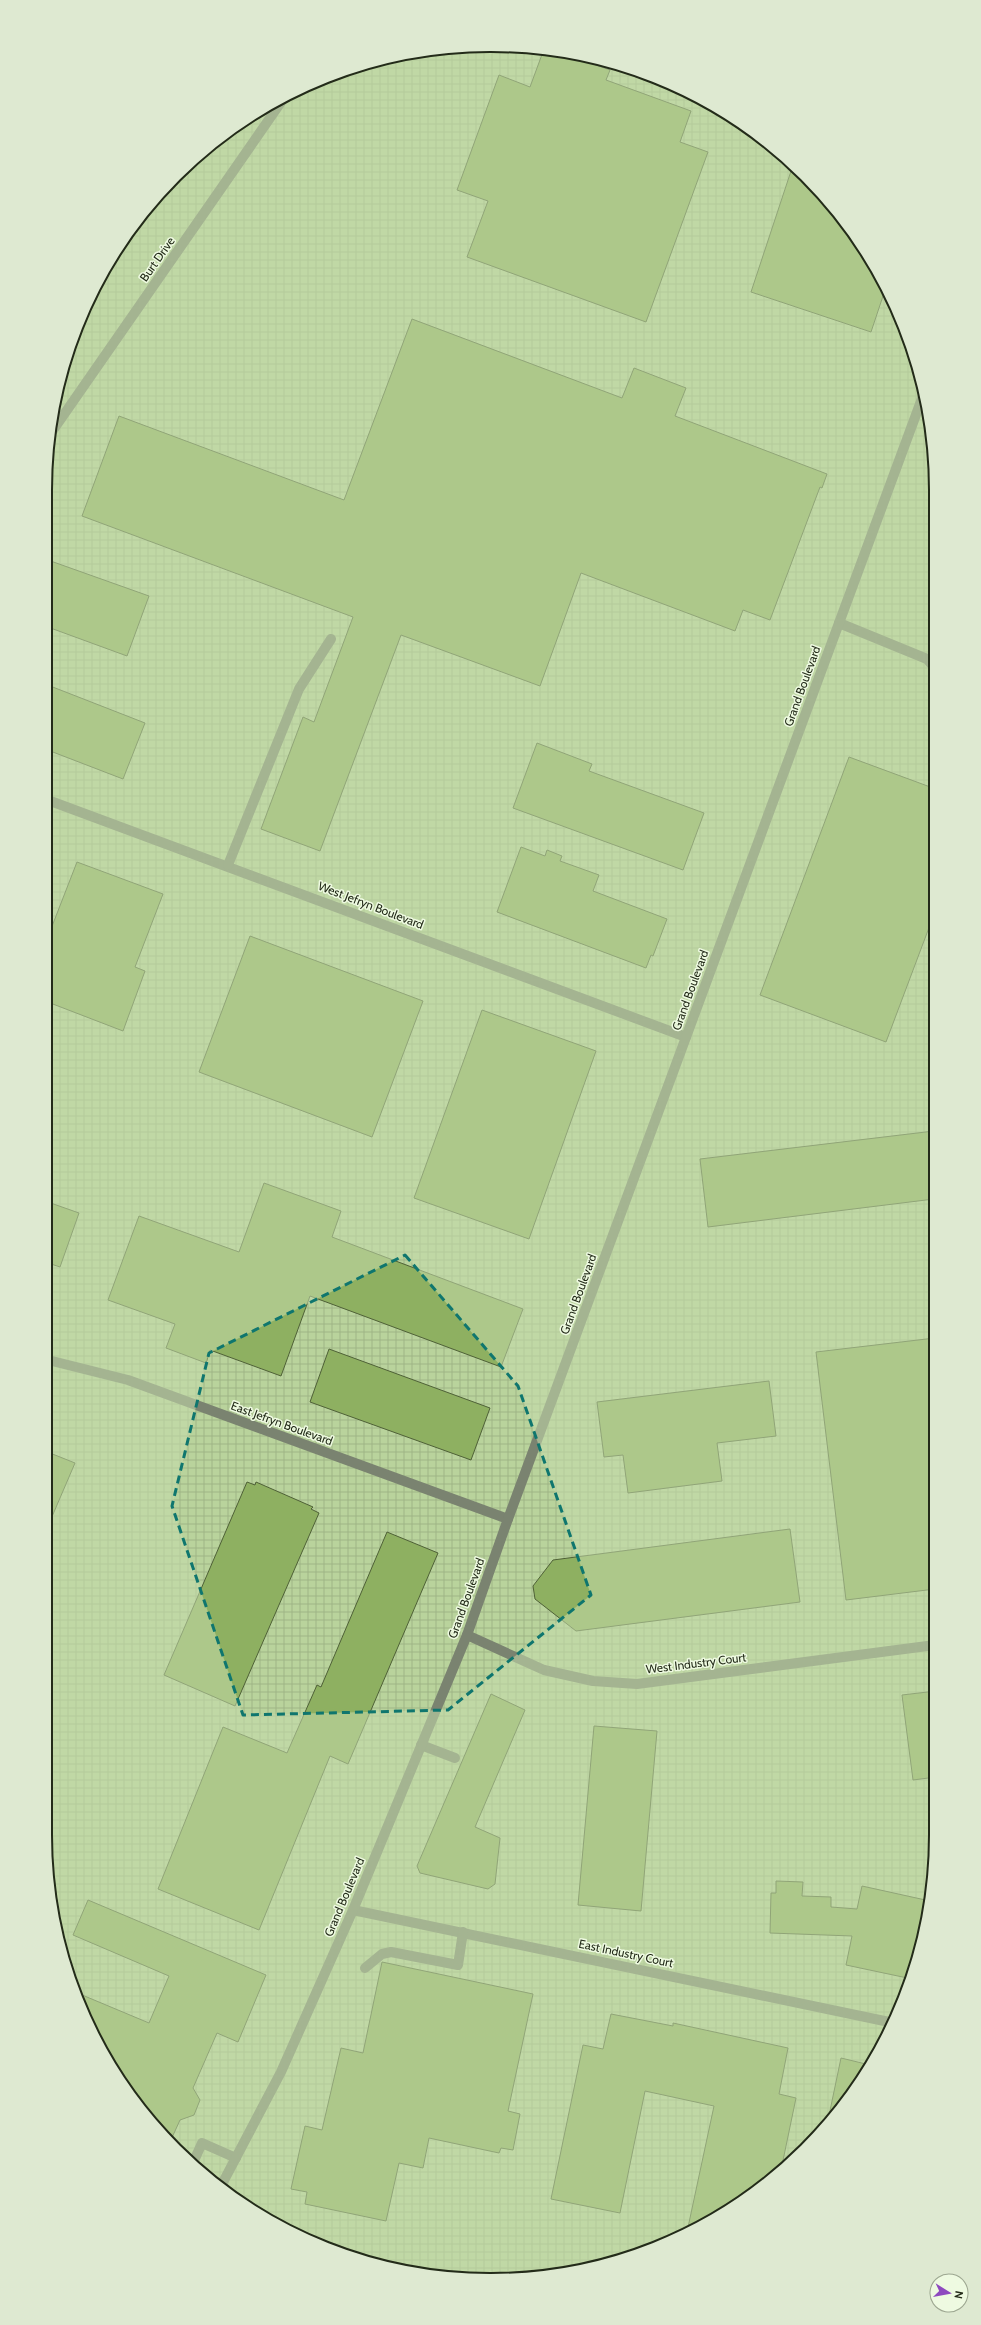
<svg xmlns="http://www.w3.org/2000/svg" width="981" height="2325" font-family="Cabin,sans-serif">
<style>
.industrial{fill:url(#industrial-grid)}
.building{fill:#8eb061;stroke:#4f6137}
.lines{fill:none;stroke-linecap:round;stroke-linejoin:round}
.minor{stroke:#7a8370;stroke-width:10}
.marked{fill:none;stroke:#0f766e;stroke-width:3;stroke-dasharray:8 5;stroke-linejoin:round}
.labels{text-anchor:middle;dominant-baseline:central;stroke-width:3;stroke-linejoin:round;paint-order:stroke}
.street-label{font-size:12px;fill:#232b19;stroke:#eefae1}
.rim{fill:none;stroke:#232b19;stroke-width:2}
</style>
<defs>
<pattern id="industrial-grid" width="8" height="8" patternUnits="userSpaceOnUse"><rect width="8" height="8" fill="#b9d39c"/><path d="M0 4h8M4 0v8" fill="none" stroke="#9fb586"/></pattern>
</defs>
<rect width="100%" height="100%" fill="#c7ddad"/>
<polygon class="industrial" points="461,46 548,49 633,69 738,120 826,197 890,294 921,375 932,432 936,1834 932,1893 912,1977 890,2032 844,2106 805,2150 738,2205 661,2246 578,2271 519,2279 432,2276 348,2256 268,2220 219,2188 155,2128 105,2057 69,1978 54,1921 45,1834 45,491 49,432 69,348 105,268 155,197 219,137 293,91 375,60"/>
<g class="building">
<polygon points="544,49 554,50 610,70 606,80 691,111 680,142 708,152 646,322 467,257 488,201 457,190 499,75 530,87"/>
<polygon points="792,168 826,197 886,287 871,332 751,292"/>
<polygon points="412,319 622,398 634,368 686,388 675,416 827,474 822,488 820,487 770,620 743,610 735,631 581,573 540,686 401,635 320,851 261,829 303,717 314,722 353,617 82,516 119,416 344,500"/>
<polygon points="45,559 149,596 127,656 45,626"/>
<polygon points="45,684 145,723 123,779 45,749"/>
<polygon points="537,743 592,764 589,771 704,813 683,870 513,808"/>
<polygon points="849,757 933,788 933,917 886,1042 760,995"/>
<polygon points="521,847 545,856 547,850 562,856 560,861 599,875 593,891 667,919 653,956 651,955 646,968 497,912"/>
<polygon points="77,862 163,894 135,967 145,971 123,1031 45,1001 45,933 49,934"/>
<polygon points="250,936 423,1001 372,1137 199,1072"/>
<polygon points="482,1010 596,1051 529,1239 414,1198"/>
<polygon points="934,1131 934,1199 708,1227 700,1159"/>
<polygon points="264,1183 341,1211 332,1237 523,1309 501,1367 310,1296 281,1376 210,1350 206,1363 166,1348 175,1324 108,1300 139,1216 239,1252"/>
<polygon points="45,1201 79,1213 60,1267 45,1262"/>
<polygon points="935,1338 935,1589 846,1600 816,1352"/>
<polygon points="329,1349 490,1408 471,1460 310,1402"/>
<polygon points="769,1381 776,1436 717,1443 722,1481 628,1493 623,1455 604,1457 597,1402"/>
<polygon points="45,1451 75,1463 45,1533"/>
<polygon points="247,1482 255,1485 256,1482 313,1507 311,1509 319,1513 235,1706 164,1675"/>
<polygon points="790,1529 800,1602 576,1631 535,1599 533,1586 553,1560"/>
<polygon points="387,1532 438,1553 348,1764 330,1756 259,1930 158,1889 223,1727 287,1753 317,1685 321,1687"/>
<polygon points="936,1691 936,1777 913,1780 902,1695"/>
<polygon points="491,1694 525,1710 475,1827 500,1838 495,1884 488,1889 420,1873 417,1866"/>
<polygon points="594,1726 657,1731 641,1911 578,1905"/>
<polygon points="776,1881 803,1882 802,1896 831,1897 831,1907 857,1909 862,1886 930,1901 912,1979 846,1965 852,1936 770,1933 771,1893 776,1893"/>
<polygon points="88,1900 266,1975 238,2042 217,2033 193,2088 200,2100 194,2115 180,2120 170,2142 155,2128 105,2057 75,1992 149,2023 169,1976 73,1935"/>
<polygon points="382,1962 533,1994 508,2111 520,2114 513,2150 501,2148 499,2153 429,2138 423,2168 399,2163 386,2221 305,2204 307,2192 291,2189 305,2126 322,2130 341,2048 363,2053"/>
<polygon points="611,2014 673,2026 673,2023 788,2048 779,2094 796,2098 781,2170 738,2205 687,2232 714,2106 645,2091 620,2213 551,2199 583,2045 603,2049"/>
<polygon points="841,2058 870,2065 844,2106 827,2125"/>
</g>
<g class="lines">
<g class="minor">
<polyline points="49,436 286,95"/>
<polyline points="839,623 927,659 933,666"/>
<polyline points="45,799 686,1037"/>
<polyline points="228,865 299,689 331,639"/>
<polyline points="45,1361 52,1361 128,1380 508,1519"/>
<polyline points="467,1635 544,1670 593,1681 637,1684 935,1645"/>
<polyline points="421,1745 455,1758"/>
<polyline points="353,1910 894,2023"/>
<polyline points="365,1968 382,1954 391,1952 458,1965 463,1932"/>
<polyline points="193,2163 202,2143 236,2158"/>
<polyline points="220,2188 281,2072 353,1910 467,1635 508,1519 924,393"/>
</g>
</g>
<path d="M0 0H981V2325H0ZM405,1255L518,1386L591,1595L448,1710L243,1715L172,1506L209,1353Z" fill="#c7ddad" fill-opacity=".55" fill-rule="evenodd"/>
<path class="marked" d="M405,1255L518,1386L591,1595L448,1710L243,1715L172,1506L209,1353Z"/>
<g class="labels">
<g class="street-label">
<text transform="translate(157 259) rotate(-55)">Burt Drive</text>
<text transform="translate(802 686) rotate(-70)">Grand Boulevard</text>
<text transform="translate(371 905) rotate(21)">West Jefryn Boulevard</text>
<text transform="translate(690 990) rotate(-70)">Grand Boulevard</text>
<text transform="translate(578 1294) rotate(-70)">Grand Boulevard</text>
<text transform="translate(282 1423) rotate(20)">East Jefryn Boulevard</text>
<text transform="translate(466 1598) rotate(-70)">Grand Boulevard</text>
<text transform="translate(696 1663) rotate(-7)">West Industry Court</text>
<text transform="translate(344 1897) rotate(-67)">Grand Boulevard</text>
<text transform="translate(626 1953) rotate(12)">East Industry Court</text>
</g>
</g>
<path d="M0 0H981V2325H0ZM490 52H491A438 438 0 0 1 929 490V1835A438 438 0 0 1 491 2273H490A438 438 0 0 1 52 1835V490A438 438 0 0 1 490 52Z" fill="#dee9d1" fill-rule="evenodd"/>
<path class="rim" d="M490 52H491A438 438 0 0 1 929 490V1835A438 438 0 0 1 491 2273H490A438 438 0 0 1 52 1835V490A438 438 0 0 1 490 52Z"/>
<g transform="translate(949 2293) rotate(101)"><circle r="19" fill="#eefae1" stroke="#9da791"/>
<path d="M0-3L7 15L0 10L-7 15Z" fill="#8e4abf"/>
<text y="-6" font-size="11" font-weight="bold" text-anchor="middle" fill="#232b19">N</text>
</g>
</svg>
